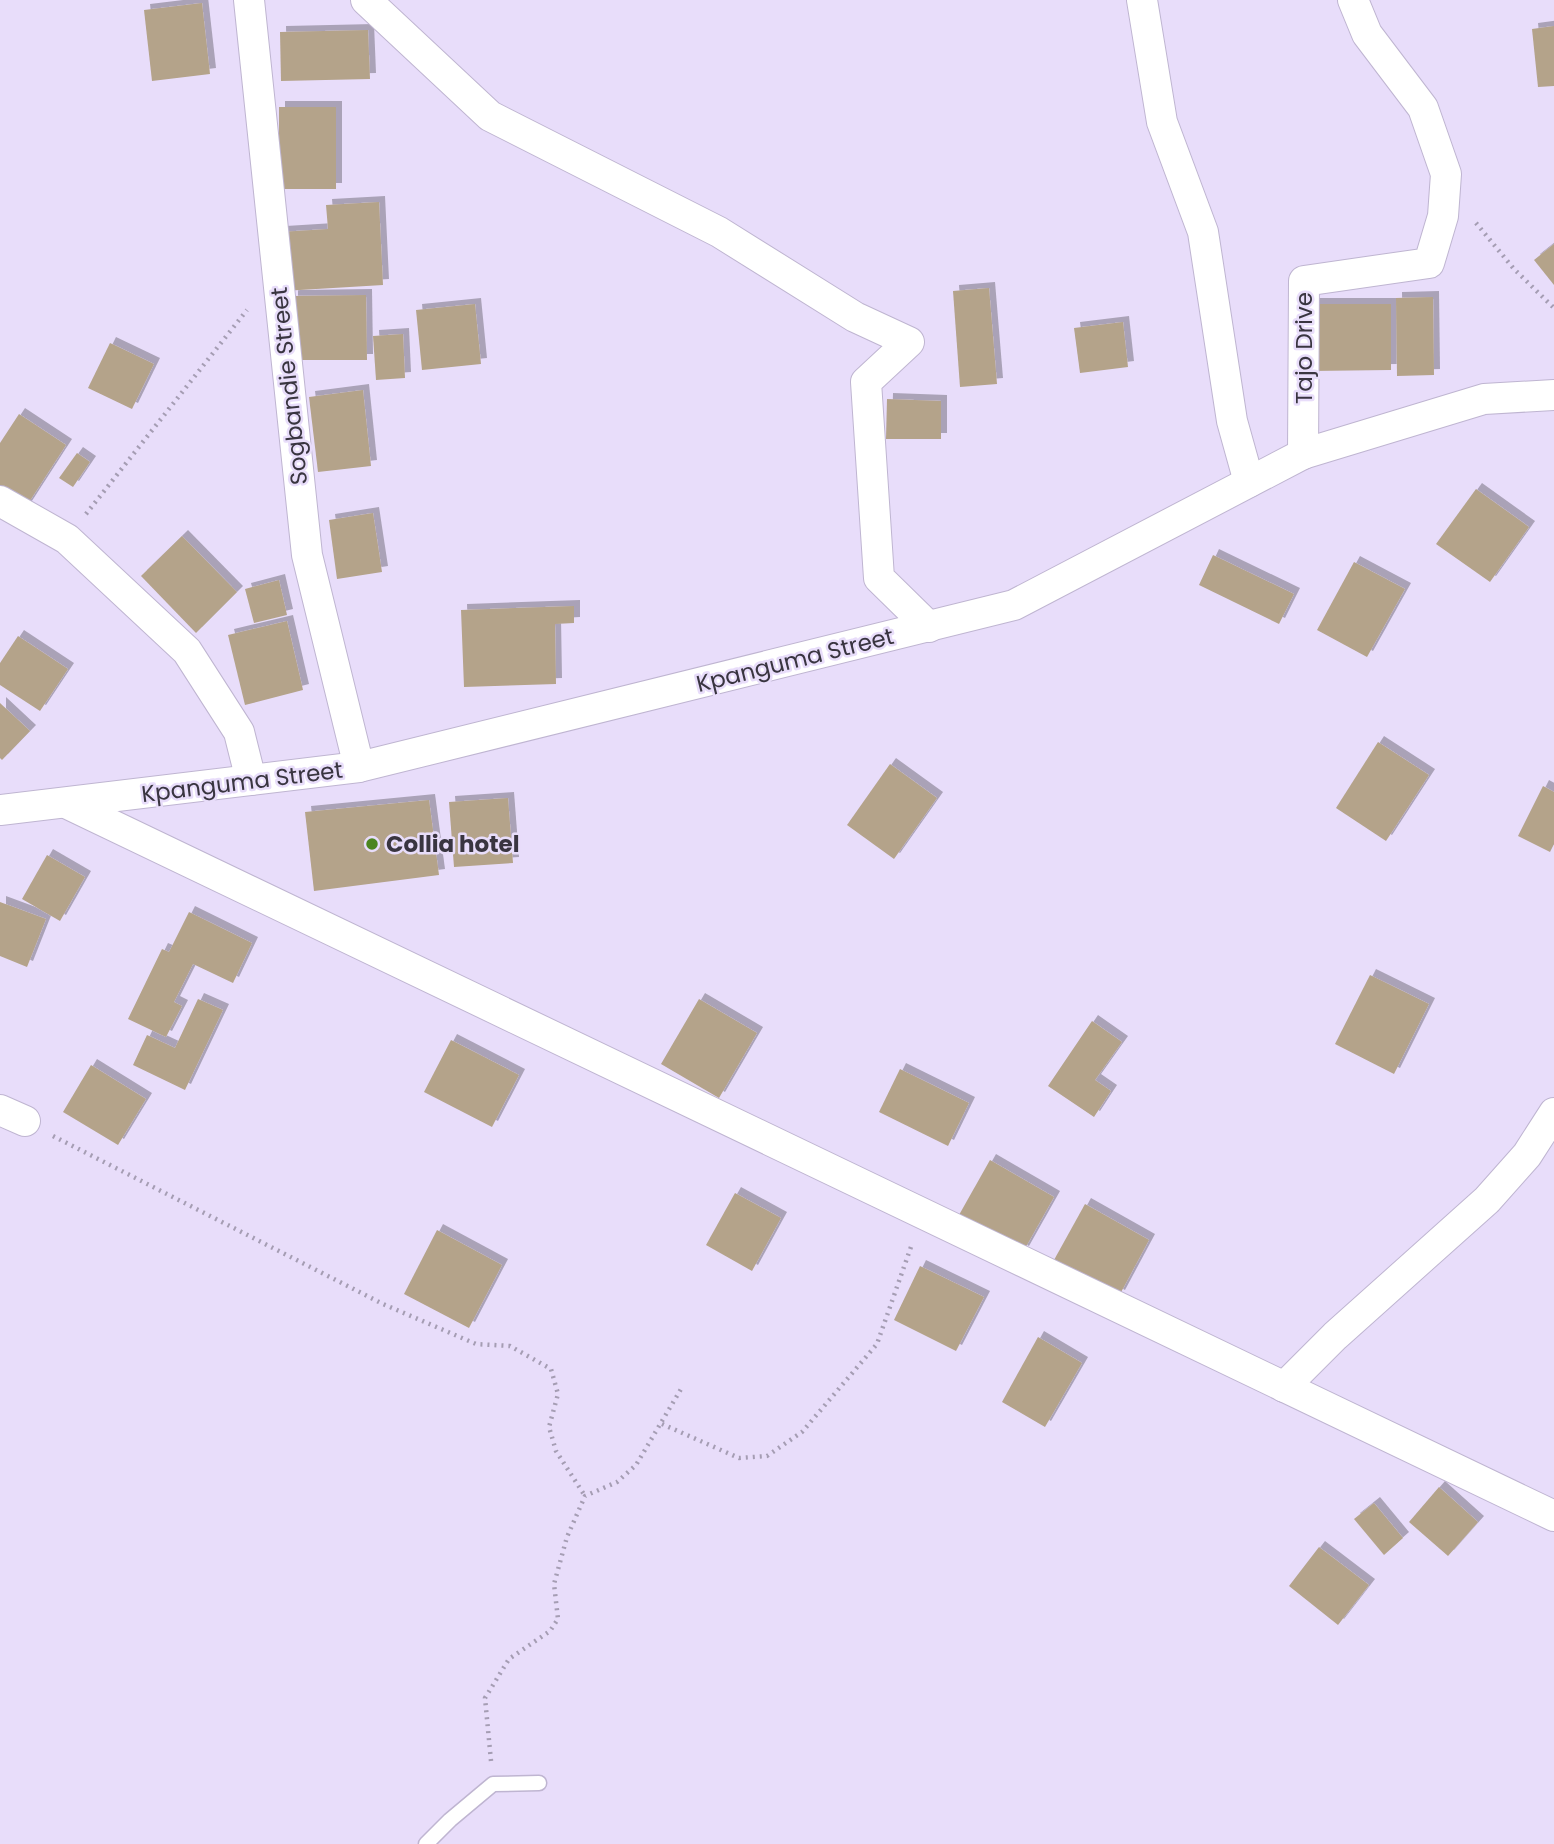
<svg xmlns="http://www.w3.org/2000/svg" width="1554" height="1844" font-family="Poppins,sans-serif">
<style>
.building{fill:#b4a38a;filter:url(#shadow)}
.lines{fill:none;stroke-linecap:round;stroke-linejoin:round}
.lane-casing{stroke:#bfb5d1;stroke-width:17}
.street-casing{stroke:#bfb5d1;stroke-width:32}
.path{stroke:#a59db3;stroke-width:4.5;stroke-dasharray:2 5;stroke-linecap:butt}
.lane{stroke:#fff;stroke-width:14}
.street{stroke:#fff;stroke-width:30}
.poi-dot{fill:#4c8520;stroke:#e8ddfa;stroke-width:2.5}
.labels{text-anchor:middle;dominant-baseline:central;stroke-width:5;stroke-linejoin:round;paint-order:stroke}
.street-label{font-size:23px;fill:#393540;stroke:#e8ddfa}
.poi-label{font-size:23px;font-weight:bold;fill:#393540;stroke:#e8ddfa;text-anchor:start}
</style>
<defs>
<filter id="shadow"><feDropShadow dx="6" dy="-6" stdDeviation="0" flood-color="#0004"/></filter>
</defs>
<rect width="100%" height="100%" fill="#e8ddfa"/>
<g class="building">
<polygon points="202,3 210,74 152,81 144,10"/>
<polygon points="1554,26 1554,86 1538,87 1532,29"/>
<polygon points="368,30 370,79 281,81 280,32"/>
<rect x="279" y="107" width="57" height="82"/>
<polygon points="379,202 383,285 283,291 280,232 328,229 326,205"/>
<polygon points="1554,244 1554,285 1534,260"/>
<polygon points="989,288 997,384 960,387 953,291"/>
<polygon points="366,295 367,360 292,360 292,296"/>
<polygon points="1433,297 1434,375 1397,376 1396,298"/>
<polygon points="475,304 481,364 422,370 416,310"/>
<polygon points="1311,304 1391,304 1391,370 1311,371"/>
<polygon points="1123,322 1128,367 1080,373 1074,328"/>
<polygon points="403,334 405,378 376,380 373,336"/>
<polygon points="110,343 154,364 132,409 88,388"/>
<polygon points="363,390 371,466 318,472 309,397"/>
<polygon points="887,399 941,401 941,439 886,439"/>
<polygon points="19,414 66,445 22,513 0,498 0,443"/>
<polygon points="77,453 90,462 73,487 59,478"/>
<polygon points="1476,489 1529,527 1490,582 1436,544"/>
<polygon points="373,513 382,572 337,579 329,520"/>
<polygon points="182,536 237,592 196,633 141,576"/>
<polygon points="1213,555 1294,594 1279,624 1199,585"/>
<polygon points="1354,562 1405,589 1367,657 1317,630"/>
<polygon points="279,580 287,615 254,623 245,589"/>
<polygon points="574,606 574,623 555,624 556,684 464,687 461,610"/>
<polygon points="287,621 303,690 245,705 228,635"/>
<polygon points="18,636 68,669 40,711 0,685 0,663"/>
<polygon points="0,703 30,731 2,760 0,758"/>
<polygon points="1378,742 1429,775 1386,841 1336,808"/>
<polygon points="890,764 937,798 894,859 847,825"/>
<polygon points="1543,786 1554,792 1554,844 1550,852 1518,836"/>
<polygon points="508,798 513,863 454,867 449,802"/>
<polygon points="429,800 439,875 314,891 305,812"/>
<polygon points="47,855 85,877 60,921 22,899"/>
<polygon points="0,902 46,919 27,967 0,956"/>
<polygon points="189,912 252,943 233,983 193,964 174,1002 182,1006 166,1037 128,1019 162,949 169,952"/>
<polygon points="1370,975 1429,1004 1394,1074 1335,1044"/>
<polygon points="198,999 223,1010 185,1090 133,1065 147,1035 175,1048"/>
<polygon points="699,999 757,1033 719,1098 661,1064"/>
<polygon points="1092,1021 1122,1042 1095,1080 1111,1091 1094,1117 1048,1086"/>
<polygon points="451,1040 519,1075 492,1127 424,1092"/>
<polygon points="91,1065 146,1099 118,1145 63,1112"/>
<polygon points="900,1069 969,1103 948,1146 879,1112"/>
<polygon points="990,1160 1054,1197 1023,1252 959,1215"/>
<polygon points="735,1193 781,1218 752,1271 706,1245"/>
<polygon points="1085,1204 1149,1240 1119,1296 1054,1260"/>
<polygon points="437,1230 502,1265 469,1328 404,1294"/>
<polygon points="920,1266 984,1297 956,1351 894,1320"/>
<polygon points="1038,1337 1082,1363 1045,1427 1002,1402"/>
<polygon points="1439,1487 1478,1522 1448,1556 1409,1522"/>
<polygon points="1374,1503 1403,1538 1384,1555 1354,1519"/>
<polygon points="1319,1547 1369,1585 1338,1625 1289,1586"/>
</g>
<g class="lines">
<defs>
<polyline id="lane" points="426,1844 450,1820 493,1784 539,1783"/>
<g id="street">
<polyline points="249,0 307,555 359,767"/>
<polyline points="366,0 490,116 719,232 855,317 909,342 866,382 879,578 929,627"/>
<polyline points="1142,0 1162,122 1203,232 1232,421 1249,482"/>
<polyline points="1303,454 1304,281 1429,263 1443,216 1446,174 1423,108 1367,34 1353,0"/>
<polyline points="0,501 67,539 187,651 239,732 251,780"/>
<polyline points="66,803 1554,1516"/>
<polyline points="0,810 359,767 1014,605 1303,454 1484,399 1554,395"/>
<polyline points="0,1110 25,1121"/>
<polyline points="1284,1387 1335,1336 1487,1200 1527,1155 1554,1113"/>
</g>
</defs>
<use href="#lane" class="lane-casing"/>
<use href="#street" class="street-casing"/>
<g class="path">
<polyline points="1476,223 1514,269 1554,308"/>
<polyline points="86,514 247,310"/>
<polyline points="53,1136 383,1304 476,1344 510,1346 551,1369 558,1394 549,1427 556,1451 585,1496"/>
<polyline points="662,1424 739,1458 767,1456 802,1432 877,1344 912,1244"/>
<polyline points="491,1761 485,1698 509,1659 550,1631 558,1619 554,1584 567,1537 585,1496 617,1482 636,1465 681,1389"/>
</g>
<use href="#lane" class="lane"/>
<use href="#street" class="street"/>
</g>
<circle class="poi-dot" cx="372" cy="844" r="7"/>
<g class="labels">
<g class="street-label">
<text transform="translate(1304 348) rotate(-90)">Tajo Drive</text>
<text transform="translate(289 386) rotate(-96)">Sogbandie Street</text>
<text transform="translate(795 660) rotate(-14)">Kpanguma Street</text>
<text transform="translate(242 782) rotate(-7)">Kpanguma Street</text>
</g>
<g class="poi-label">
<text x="386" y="844">Collia hotel</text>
</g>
</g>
</svg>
